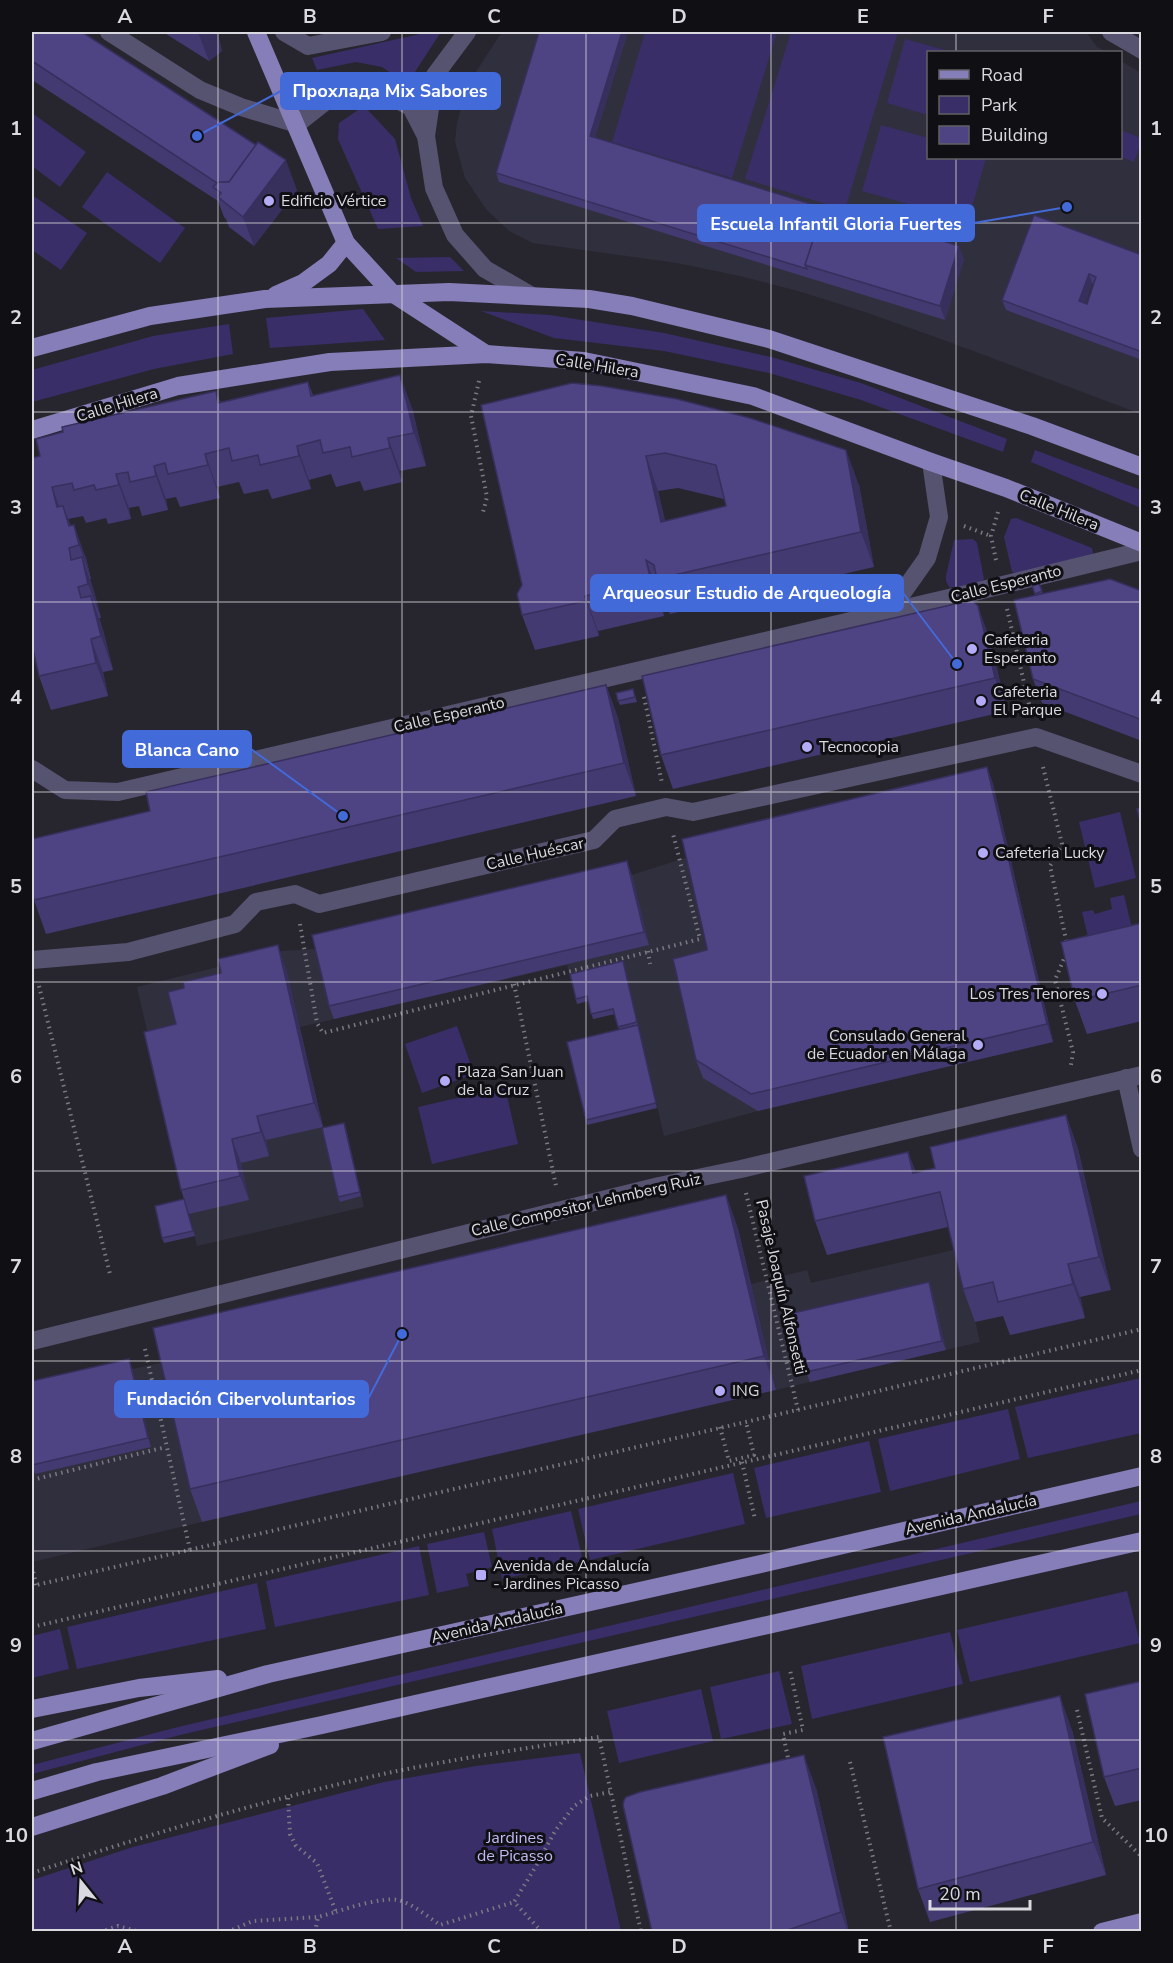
<svg xmlns="http://www.w3.org/2000/svg" width="1173" height="1963" font-family="'Nunito Sans',sans-serif">
<style>
.built{fill:#302f3d}
.green{fill:#392e67}
.lines{fill:none;stroke-linecap:round;stroke-linejoin:round}
.path{stroke:#7b7a82;stroke-width:4;stroke-dasharray:1.5 4.5;stroke-linecap:butt}
.minor{stroke:#565370;stroke-width:18}
.major{stroke:#857eb8;stroke-width:18}
.wall{fill:#433a71;fill-rule:evenodd}
.shaded-wall{fill:#372f5c}
.building{fill:#4e4383;stroke:#372f5c;stroke-width:1.5;fill-rule:evenodd}
.grid{fill:none;stroke:#dad9df;stroke-width:1.5;stroke-opacity:0.55}
.poi-dot{fill:#b5acf8;stroke:#101014;stroke-width:2}
.labels{text-anchor:middle;dominant-baseline:central;stroke-width:6;stroke-linejoin:round;paint-order:stroke}
.poi-label{font-size:16px;fill:#dad9df;stroke:#101014;text-anchor:start}
.street-label{font-size:16px;fill:#dad9df;stroke:#101014}
.park-label{font-size:16px;fill:#c0baf3;stroke:#101014}
.leader{fill:none;stroke:#436ad9;stroke-width:2}
.callout-dot{fill:#436ad9;stroke:#101014;stroke-width:2}
.callout{fill:#436ad9;stroke:#436ad9;stroke-width:2}
.callout-label{font-size:18px;text-anchor:middle;font-weight:bold;fill:#fff}
.neatline{fill:none;stroke:#dad9df;stroke-width:2}
.grid-label{font-size:20px;text-anchor:middle;font-weight:bold;fill:#dad9df}
</style>
<rect width="100%" height="100%" fill="#27262f"/>
<g class="built">
<polygon points="502,32 1086,32 1097,47 1107,52 928,52 928,158 1120,158 1121,61 1141,73 1141,414 952,343 865,312 798,291 740,276 677,263 533,243 509,231 486,209 465,178 455,141 457,123 468,84"/>
<polygon points="688,857 1022,908 1053,1042 758,1111 664,1136 639,1027 615,1014 593,1019 589,1001 577,1004 567,965 300,1027 324,1132 346,1128 364,1207 197,1246 137,987 282,951 317,949 632,875"/>
<polygon points="958,1249 980,1342 776,1390 751,1284 807,1270 811,1283"/>
<polygon points="165,1362 202,1522 32,1562 32,1391"/>
</g>
<g class="green">
<polygon points="429,32 441,32 407,84 382,67 356,62 317,70 312,58"/>
<polygon points="645,32 777,32 732,178 612,142"/>
<polygon points="791,32 898,32 845,210 745,179"/>
<polygon points="905,39 952,52 928,52 928,115 887,103"/>
<polygon points="364,106 395,139 411,198 423,226 378,229 338,139 339,123"/>
<polygon points="32,113 86,152 60,187 32,166"/>
<polygon points="881,125 928,138 928,158 986,158 968,221 862,191"/>
<polygon points="1121,130 1141,138 1141,144 1134,162 1121,157"/>
<polygon points="107,172 185,228 160,263 82,207"/>
<polygon points="32,195 87,233 61,270 32,250"/>
<polygon points="450,257 464,271 416,272 396,258"/>
<polygon points="363,309 385,340 270,348 266,318"/>
<polygon points="481,311 550,315 664,333 771,357 861,383 1007,439 1003,452 861,400 769,373 664,351 554,338"/>
<polygon points="229,324 233,354 154,369 32,402 32,370 153,336"/>
<polygon points="1035,450 1141,490 1141,508 1031,462"/>
<polygon points="1016,518 1092,548 1093,553 1091,557 1017,574 1012,572 1004,537 1011,519"/>
<polygon points="973,539 977,543 984,579 980,583 954,588 949,587 946,581 946,576 954,540"/>
<polygon points="1120,812 1136,878 1095,888 1079,822"/>
<polygon points="1124,895 1134,937 1089,941 1082,912 1093,910 1095,914 1112,909 1110,898"/>
<polygon points="457,1026 474,1074 422,1093 405,1044"/>
<polygon points="505,1087 518,1144 432,1164 418,1107"/>
<polygon points="1141,1378 1141,1433 1028,1458 1015,1407"/>
<polygon points="1008,1409 1020,1459 890,1491 878,1439"/>
<polygon points="869,1441 881,1492 766,1518 754,1468"/>
<polygon points="733,1473 745,1524 590,1560 578,1509"/>
<polygon points="1141,1501 1141,1514 180,1735 32,1774 32,1765 178,1727"/>
<polygon points="571,1511 583,1561 502,1579 492,1529"/>
<polygon points="484,1532 492,1567 466,1574 469,1586 437,1593 427,1544"/>
<polygon points="419,1546 429,1595 275,1627 266,1581"/>
<polygon points="257,1583 266,1629 77,1669 67,1627"/>
<polygon points="1127,1591 1140,1643 970,1682 957,1630"/>
<polygon points="60,1629 69,1669 32,1678 32,1636"/>
<polygon points="950,1632 963,1684 812,1719 801,1666"/>
<polygon points="779,1671 792,1724 721,1739 710,1687"/>
<polygon points="701,1689 713,1741 619,1763 607,1711"/>
<polygon points="580,1753 621,1931 32,1931 32,1880 133,1847 384,1782 476,1766"/>
</g>
<g class="lines">
<g class="path">
<polyline points="479,381 471,416 487,497 482,516"/>
<polyline points="964,526 991,536"/>
<polyline points="996,560 991,536 998,512"/>
<polyline points="1007,609 1031,713"/>
<polyline points="644,697 662,783"/>
<polyline points="1043,767 1062,844 1050,866 1067,944"/>
<polyline points="300,924 317,1023 323,1033 700,939 673,834"/>
<polyline points="648,951 650,964"/>
<polyline points="1066,954 1055,980 1073,1052 1071,1065"/>
<polyline points="514,984 556,1186"/>
<polyline points="39,986 110,1274"/>
<polyline points="746,1193 798,1410"/>
<polyline points="145,1349 190,1550"/>
<polyline points="720,1427 729,1461 754,1455 746,1422"/>
<polyline points="742,1462 755,1519"/>
<polyline points="32,1480 166,1447"/>
<polyline points="32,1566 36,1585"/>
<polyline points="32,1586 746,1422 1142,1329"/>
<polyline points="32,1627 1142,1370"/>
<polyline points="1077,1710 1102,1818 1140,1855"/>
<polyline points="850,1762 891,1932"/>
<polyline points="789,1763 783,1734 803,1730 790,1670"/>
<polyline points="288,1798 290,1834 296,1846 317,1863 336,1912 318,1917 315,1932"/>
<path d="M32,1873C146,1835 265,1800 383,1774C454,1759 527,1748 599,1737L641,1932"/>
<path d="M336,1912C349,1907 385,1897 398,1900C413,1904 427,1916 440,1925L514,1902"/>
<polyline points="100,1932 118,1926 140,1932"/>
<polyline points="227,1932 253,1921 318,1917"/>
<polyline points="542,1932 514,1902 536,1866 555,1831 574,1806 590,1796 610,1792"/>
</g>
<g class="minor">
<polyline points="109,32 200,90 241,107 297,124 335,94 380,91 411,107 426,136"/>
<polyline points="284,32 308,46 382,32"/>
<polyline points="467,32 435,75 426,136 434,188 455,235 485,269 532,296"/>
<polyline points="1111,32 1142,50"/>
<polyline points="876,612 903,592 927,558 939,517 931,462"/>
<polyline points="32,769 65,790 118,792 966,594 1142,551"/>
<polyline points="32,960 128,952 235,924 256,902 295,894 319,904 594,840 615,819 666,807 693,812 1036,737 1142,774"/>
<polyline points="1126,1078 1142,1149"/>
<polyline points="32,1341 659,1186 741,1169 1142,1075"/>
</g>
<g class="major">
<polyline points="256,32 346,243 392,293 486,354"/>
<polyline points="276,295 303,283 329,264 346,243"/>
<polyline points="32,348 150,316 265,299 449,292 589,299 632,306 769,339 1032,426 1142,467"/>
<polyline points="32,430 178,386 330,362 486,354 584,361 753,396 931,462 1006,488 1142,543"/>
<polyline points="32,1709 139,1688 218,1679"/>
<polyline points="32,1741 268,1674 765,1563 1142,1476"/>
<polyline points="32,1791 97,1772 322,1725 1142,1541"/>
<polyline points="32,1827 162,1786 270,1745"/>
<polyline points="1102,1932 1142,1922"/>
</g>
</g>
<g class="wall">
<polygon points="32,32 297,190 254,246 229,227 226,219 224,217 218,201 32,80"/>
<polygon points="163,32 217,32 222,51 209,61"/>
<polygon points="627,35 595,137 964,259 945,320 499,182 496,173"/>
<path d="M1142,255V360L1006,310L1002,300ZM1092,283L1094,284L1087,304H1085Z"/>
<polygon points="308,382 313,395 412,408 426,466 400,471 402,482 364,491 360,481 336,487 331,474 309,480 311,489 272,499 268,489 244,494 239,482 217,487 220,498 180,507 176,497 166,499 168,510 142,516 139,506 129,508 131,519 108,524 106,518 86,523 83,516 68,519 86,558 91,579 90,579 94,591 101,618 99,618 103,630 113,670 103,672 108,696 51,710 39,676 40,456 63,432 216,391 220,402"/>
<path d="M481,405L859,485L874,567L670,614L664,598L659,595L664,616L598,631L599,636L535,650L522,615V585ZM678,488L724,499L726,506L665,521L658,491Z"/>
<polygon points="1039,583 1043,594 1142,591 1142,741 1042,703 1033,679 1035,596 1032,586"/>
<polygon points="990,640 1007,711 673,789 661,755"/>
<polygon points="606,685 618,718 636,796 46,934 34,900 150,811"/>
<polygon points="633,689 637,702 620,705 618,701"/>
<polygon points="987,767 993,784 1053,1042 758,1111 703,1078 696,1060 707,950"/>
<polygon points="632,875 649,945 334,1019 329,1006"/>
<polygon points="1142,923 1142,1021 1087,1034 1075,1001"/>
<polygon points="623,961 657,1108 587,1125 586,1120 619,1029 615,1014 593,1019 588,1001 577,1004 576,999"/>
<polygon points="286,969 323,1127 266,1140 269,1156 241,1163 249,1200 189,1214 188,1211 195,1236 164,1243 162,1238 184,1199 181,1190 176,1024"/>
<polygon points="1066,1115 1078,1149 1111,1290 1080,1297 1085,1318 1010,1335 1003,1316 975,1322 963,1289 948,1227 827,1255 815,1221 908,1152 916,1173 935,1168"/>
<polygon points="344,1123 361,1196 340,1202 338,1197"/>
<polygon points="726,1195 738,1229 776,1390 202,1522 190,1489"/>
<polygon points="929,1282 932,1291 946,1350 810,1382 806,1372"/>
<polygon points="132,1368 151,1447 35,1474 32,1465 32,1381"/>
<polygon points="1142,1681 1142,1800 1115,1806 1104,1777"/>
<polygon points="1072,1730 1106,1875 930,1922 918,1889"/>
<polygon points="816,1788 849,1932 652,1932"/>
</g>
<g class="shaded-wall">
<polygon points="198,32 217,32 222,51 209,61"/>
<polygon points="622,32 625,32 627,35 593,145 590,136"/>
<polygon points="286,160 297,190 254,246 243,217"/>
<polygon points="959,246 964,259 945,320 940,306"/>
<polygon points="1089,274 1092,283 1083,311 1079,301"/>
<polygon points="400,375 412,408 426,466 414,433"/>
<polygon points="388,438 400,471 402,482 390,448"/>
<polygon points="297,446 309,480 311,489 299,456"/>
<polygon points="846,450 859,485 874,567 861,532"/>
<polygon points="205,454 217,487 220,498 208,465"/>
<polygon points="646,456 658,491 674,557 661,522"/>
<polygon points="154,466 166,499 168,510 156,476"/>
<polygon points="116,474 129,508 131,519 119,485"/>
<polygon points="52,487 64,520 57,507"/>
<polygon points="63,506 76,539 69,526"/>
<polygon points="74,525 86,558 91,579 79,545"/>
<polygon points="82,557 94,591 101,618 88,584"/>
<polygon points="646,560 659,595 664,616 651,581"/>
<polygon points="91,596 103,630 113,670 101,636"/>
<polygon points="585,596 598,631 599,636 586,601"/>
<polygon points="978,606 990,640 1007,711 995,678"/>
<polygon points="91,639 103,672 108,696 96,663"/>
<polygon points="606,685 618,718 636,796 624,763"/>
<polygon points="987,767 993,784 1053,1042 1047,1024"/>
<polygon points="627,861 632,875 649,945 644,932"/>
<polygon points="278,945 286,969 323,1127 314,1103"/>
<polygon points="638,1025 640,1030 657,1108 656,1103"/>
<polygon points="1066,1115 1078,1149 1111,1290 1099,1257"/>
<polygon points="257,1116 266,1140 269,1156 261,1132"/>
<polygon points="344,1123 346,1128 361,1196 360,1192"/>
<polygon points="232,1139 241,1163 249,1200 240,1176"/>
<polygon points="908,1152 920,1185 913,1173"/>
<polygon points="726,1195 738,1229 776,1390 764,1356"/>
<polygon points="1068,1264 1080,1297 1085,1318 1073,1284"/>
<polygon points="929,1282 932,1291 946,1350 942,1341"/>
<polygon points="129,1359 132,1368 151,1447 148,1438"/>
<polygon points="1060,1696 1072,1730 1106,1875 1093,1842"/>
<polygon points="804,1755 816,1788 849,1932 848,1932 841,1912"/>
</g>
<g class="building">
<polygon points="32,32 82,32 256,145 229,182 217,183 32,61"/>
<polygon points="539,32 622,32 590,136 824,208 805,265 807,269 496,173"/>
<polygon points="258,142 286,160 243,217 218,197 221,193 213,187 218,182 229,182"/>
<polygon points="825,204 959,246 940,306 805,265"/>
<path d="M1034,215L1142,255V352L1002,300ZM1089,274L1096,277L1087,304L1079,301Z"/>
<polygon points="400,375 414,433 388,438 390,448 352,457 350,447 323,453 320,440 297,446 299,456 260,465 258,455 232,461 229,448 205,454 208,465 168,474 165,463 154,466 156,476 130,482 128,472 116,474 119,485 96,490 94,485 74,490 72,483 52,487 57,507 63,506 69,526 74,525 79,545 69,548 70,553 71,560 82,557 88,584 78,587 81,598 91,596 101,636 91,639 96,663 39,676 32,645 32,458 40,456 36,439 63,432 62,427 216,391 218,403 308,382 311,396"/>
<path d="M572,383L602,386L677,399L750,418L846,450L861,532L657,579L654,565L646,560L651,581L585,596L586,601L522,615L517,594L522,585L481,405ZM665,453L716,465L726,506L661,522L646,456Z"/>
<polygon points="1110,579 1142,591 1142,720 1033,679 1014,600"/>
<polygon points="1039,583 1042,591 1035,594 1032,586"/>
<polygon points="972,600 978,606 995,678 661,755 642,676"/>
<polygon points="606,685 624,763 34,900 32,889 32,839 150,811 146,792"/>
<polygon points="633,689 635,697 618,701 616,693"/>
<polygon points="987,767 1047,1024 751,1094 696,1060 673,959 707,950 707,948 682,839"/>
<polygon points="1142,807 1142,828 1137,809"/>
<polygon points="627,861 644,932 329,1006 312,935"/>
<polygon points="1142,923 1142,985 1075,1001 1061,942"/>
<polygon points="278,945 314,1103 257,1116 261,1132 232,1139 240,1176 181,1190 144,1032 176,1024 168,992 184,988 183,982 221,973 218,959"/>
<polygon points="623,961 637,1022 618,1027 613,1009 591,1014 587,996 576,999 570,974"/>
<polygon points="638,1025 656,1103 586,1120 567,1042"/>
<polygon points="1066,1115 1099,1257 1068,1264 1073,1284 998,1302 993,1282 963,1289 940,1192 815,1221 804,1176 908,1152 913,1173 935,1168 930,1147"/>
<polygon points="344,1123 360,1192 338,1197 322,1128"/>
<polygon points="726,1195 764,1356 190,1489 153,1328"/>
<polygon points="184,1199 193,1231 162,1238 155,1206"/>
<polygon points="929,1282 942,1341 806,1372 793,1313"/>
<polygon points="129,1359 148,1438 32,1465 32,1381"/>
<polygon points="1142,1681 1142,1768 1104,1777 1085,1694"/>
<polygon points="1060,1696 1093,1842 918,1889 883,1737"/>
<polygon points="804,1755 841,1912 782,1932 652,1932 623,1805 624,1800 626,1797 640,1792"/>
</g>
<path class="grid" d="M218,32V1932M402,32V1932M586,32V1932M771,32V1932M956,32V52M956,158V1932M32,223H1142M32,412H1142M32,602H1142M32,792H1142M32,982H1142M32,1171H1142M32,1361H1142M32,1551H1142M32,1740H1142"/>
<g class="poi-dot">
<circle cx="269" cy="201" r="6"/>
<circle cx="972" cy="649" r="6"/>
<circle cx="981" cy="701" r="6"/>
<circle cx="807" cy="747" r="6"/>
<circle cx="983" cy="853" r="6"/>
<circle cx="1102" cy="994" r="6"/>
<circle cx="978" cy="1045" r="6"/>
<circle cx="445" cy="1081" r="6"/>
<circle cx="720" cy="1391" r="6"/>
<rect x="475" y="1569" width="12" height="12" rx="3"/>
</g>
<g class="labels">
<g class="poi-label">
<text x="281" y="201">Edificio Vértice</text>
<text x="984" y="640">Cafeteria<tspan x="984" dy="18">Esperanto</tspan></text>
<text x="993" y="692">Cafeteria<tspan x="993" dy="18">El Parque</tspan></text>
<text x="819" y="747">Tecnocopia</text>
<text x="995" y="853">Cafeteria Lucky</text>
<text x="1090" y="994" text-anchor="end">Los Tres Tenores</text>
<text x="966" y="1036" text-anchor="end">Consulado General<tspan x="966" dy="18">de Ecuador en Málaga</tspan></text>
<text x="457" y="1072">Plaza San Juan<tspan x="457" dy="18">de la Cruz</tspan></text>
<text x="732" y="1391">ING</text>
<text x="493" y="1566">Avenida de Andalucía<tspan x="493" dy="18">- Jardines Picasso</tspan></text>
</g>
<g class="street-label">
<text transform="translate(597 366) rotate(9)">Calle Hilera</text>
<text transform="translate(117 405) rotate(-17)">Calle Hilera</text>
<text transform="translate(1059 510) rotate(22)">Calle Hilera</text>
<text transform="translate(1006 584) rotate(-14)">Calle Esperanto</text>
<text transform="translate(449 715) rotate(-13)">Calle Esperanto</text>
<text transform="translate(535 854) rotate(-13)">Calle Huéscar</text>
<text transform="translate(586 1205) rotate(-13)">Calle Compositor Lehmberg Ruiz</text>
<text transform="translate(781 1287) rotate(77)">Pasaje Joaquín Alfonsetti</text>
<text transform="translate(971 1515) rotate(-13)">Avenida Andalucía</text>
<text transform="translate(497 1623) rotate(-13)">Avenida Andalucía</text>
</g>
<g class="park-label">
<text x="515" y="1838">Jardines<tspan x="515" dy="18">de Picasso</tspan></text>
</g>
</g>
<path class="leader" d="M197 136L281 91M1067 207L974 223M957 664L903 593M343 816L251 749M402 1334L368 1399"/>
<g class="callout-dot">
<circle cx="197" cy="136" r="6"/>
<circle cx="1067" cy="207" r="6"/>
<circle cx="957" cy="664" r="6"/>
<circle cx="343" cy="816" r="6"/>
<circle cx="402" cy="1334" r="6"/>
</g>
<g class="callout">
<rect x="281" y="73" width="219" height="36" rx="6"/>
<rect x="698" y="205" width="276" height="36" rx="6"/>
<rect x="591" y="575" width="312" height="36" rx="6"/>
<rect x="123" y="731" width="128" height="36" rx="6"/>
<rect x="115" y="1381" width="253" height="36" rx="6"/>
</g>
<g class="callout-label">
<text x="390" y="97">Прохлада Mix Sabores</text>
<text x="836" y="230">Escuela Infantil Gloria Fuertes</text>
<text x="747" y="599">Arqueosur Estudio de Arqueología</text>
<text x="187" y="756">Blanca Cano</text>
<text x="241" y="1405">Fundación Cibervoluntarios</text>
</g>
<rect width="1173" height="1963" fill="none" stroke="#101014" stroke-width="66"/>
<rect x="927" y="51" width="195" height="108" fill="#101014" stroke="#616065" stroke-width="1.5"/>
<rect x="939" y="70" width="30" height="9" fill="#857eb8" stroke="#616065" stroke-width="1.5"/>
<text x="981" y="81" font-size="18" fill="#dad9df">Road</text>
<rect x="939" y="96" width="30" height="18" fill="#392e67" stroke="#616065" stroke-width="1.5"/>
<text x="981" y="111" font-size="18" fill="#dad9df">Park</text>
<rect x="939" y="126" width="30" height="18" fill="#4e4383" stroke="#616065" stroke-width="1.5"/>
<text x="981" y="141" font-size="18" fill="#dad9df">Building</text>
<g transform="translate(81 1882) rotate(342)" stroke="#101014" stroke-width="4.5" paint-order="stroke">
<path d="M0-4.5L10 22L0 15L-10 22Z" fill="#dad9df"/>
<text y="-9" font-size="16" font-weight="bold" text-anchor="middle" fill="#dad9df">N</text>
</g>
<path d="M930 1900v9h100v-9" fill="none" stroke="#dad9df" stroke-width="3"/>
<text x="939" y="1900" font-size="18" fill="#dad9df" stroke="#101014" stroke-width="4.5" paint-order="stroke">20 m</text>
<rect x="33" y="33" width="1107" height="1897" class="neatline"/>
<g class="grid-label">
<text x="125" y="23">A</text>
<text x="310" y="23">B</text>
<text x="494" y="23">C</text>
<text x="679" y="23">D</text>
<text x="863" y="23">E</text>
<text x="1048" y="23">F</text>
<text x="16" y="135">1</text>
<text x="1156" y="135">1</text>
<text x="16" y="324">2</text>
<text x="1156" y="324">2</text>
<text x="16" y="514">3</text>
<text x="1156" y="514">3</text>
<text x="16" y="704">4</text>
<text x="1156" y="704">4</text>
<text x="16" y="893">5</text>
<text x="1156" y="893">5</text>
<text x="16" y="1083">6</text>
<text x="1156" y="1083">6</text>
<text x="16" y="1273">7</text>
<text x="1156" y="1273">7</text>
<text x="16" y="1463">8</text>
<text x="1156" y="1463">8</text>
<text x="16" y="1652">9</text>
<text x="1156" y="1652">9</text>
<text x="16" y="1842">10</text>
<text x="1156" y="1842">10</text>
<text x="125" y="1953">A</text>
<text x="310" y="1953">B</text>
<text x="494" y="1953">C</text>
<text x="679" y="1953">D</text>
<text x="863" y="1953">E</text>
<text x="1048" y="1953">F</text>
</g>
</svg>
